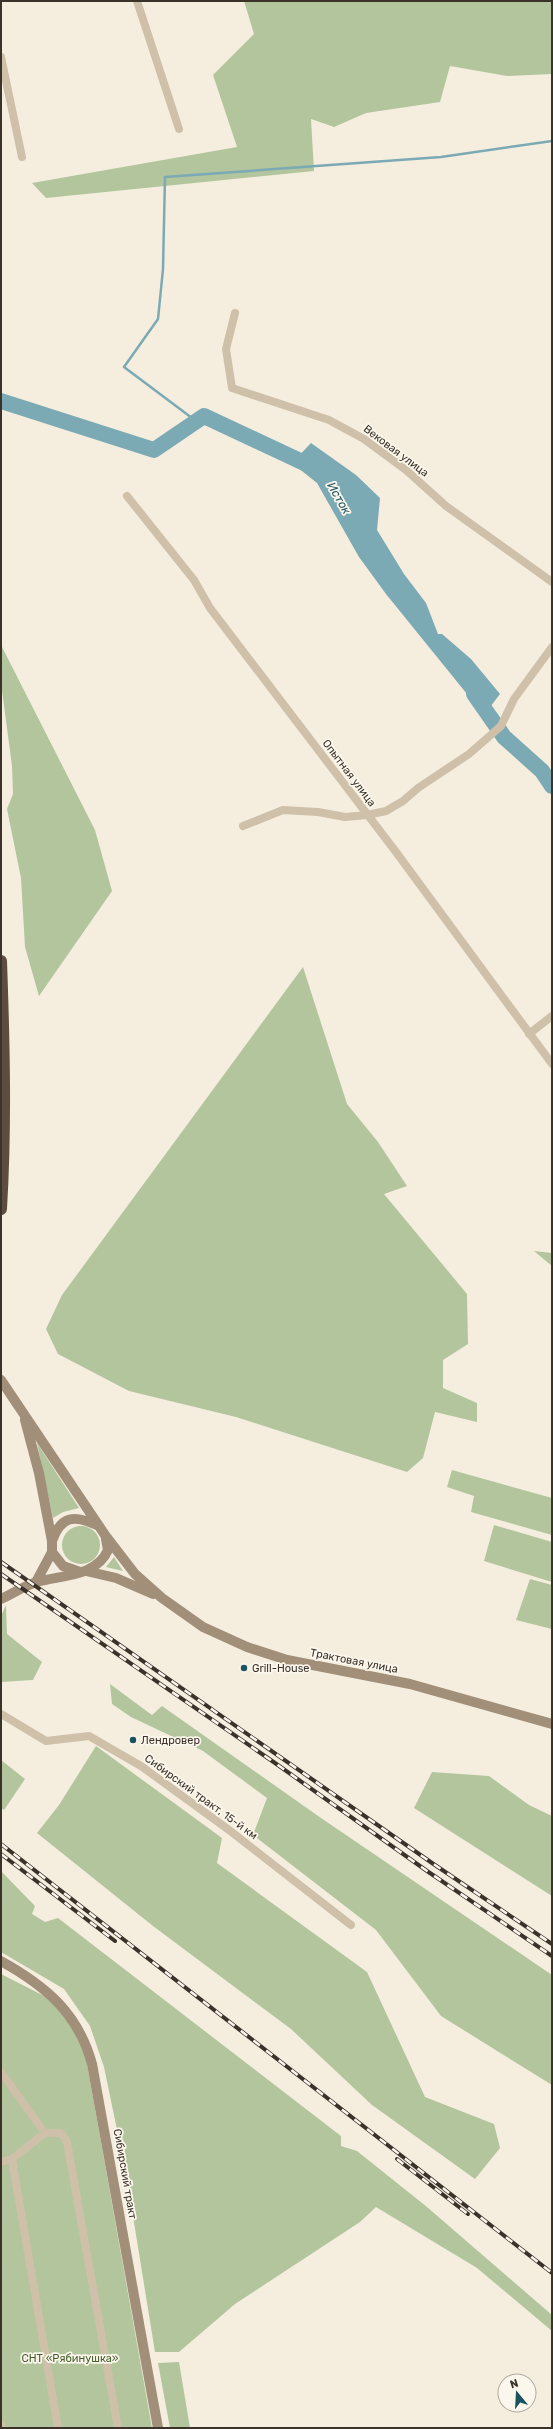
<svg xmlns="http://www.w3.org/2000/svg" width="553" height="2429" font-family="Rubik,sans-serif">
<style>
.green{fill:#b2c59d}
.water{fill:#7baab4}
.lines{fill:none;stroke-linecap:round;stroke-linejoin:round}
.stream{stroke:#7baab4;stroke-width:2.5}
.river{stroke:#7baab4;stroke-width:16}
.street{stroke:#cec0a9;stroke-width:8}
.secondary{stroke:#a28f7a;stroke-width:10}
.highway{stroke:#5d4d40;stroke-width:12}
.rail-casing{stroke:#3b322a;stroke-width:4}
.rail{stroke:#fcf7ec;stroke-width:2.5;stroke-dasharray:8;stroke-linecap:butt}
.poi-dot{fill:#1b5260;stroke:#fcf7ec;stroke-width:1.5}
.labels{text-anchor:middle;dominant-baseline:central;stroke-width:3.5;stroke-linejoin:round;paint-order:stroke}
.street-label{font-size:11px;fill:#3b322a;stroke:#fcf7ec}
.poi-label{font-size:11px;fill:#3b322a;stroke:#fcf7ec;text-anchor:start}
.park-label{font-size:11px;fill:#435c2b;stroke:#fcf7ec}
.water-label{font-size:12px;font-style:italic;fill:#1b5260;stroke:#fcf7ec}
</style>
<rect width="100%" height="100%" fill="#f5eedf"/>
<g class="green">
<polygon points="244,1 552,1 552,74 507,76 450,66 440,102 366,113 334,127 311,119 314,171 46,198 32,183 237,147 213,75 254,34"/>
<polygon points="1,645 95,830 112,891 39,996 25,947 21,878 7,809 13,794 12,766 1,683"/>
<polygon points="303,967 347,1104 378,1142 407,1186 384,1194 467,1294 468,1344 443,1360 443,1388 477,1403 477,1422 435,1412 423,1458 407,1472 236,1417 129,1391 58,1354 46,1329 62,1295"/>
<polygon points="534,1251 552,1253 552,1266"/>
<polygon points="37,1443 79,1508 63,1512 53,1518"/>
<polygon points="452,1470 552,1498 552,1535 471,1512 474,1496 447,1487"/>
<polygon points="494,1525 552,1542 552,1582 484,1561"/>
<circle cx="81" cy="1545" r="19"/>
<polygon points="114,1557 123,1571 106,1567"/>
<polygon points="530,1579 552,1585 552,1629 516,1620"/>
<polygon points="6,1605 7,1634 42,1662 33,1680 1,1682 1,1616"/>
<polygon points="110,1684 152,1715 162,1706 321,1818 552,1975 552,2085 441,2016 376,1930 253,1835 267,1798 203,1751 131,1717 112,1704"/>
<polygon points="96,1746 222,1838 217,1863 367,1972 425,2097 494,2124 500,2148 475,2179 372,2105 291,2029 153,1926 37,1833 59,1805"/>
<polygon points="1,1760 25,1779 4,1810 1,1808"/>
<polygon points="432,1772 489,1776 529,1805 552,1816 552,1896 414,1808"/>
<polygon points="1,1871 35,1906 32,1914 45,1922 58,1918 341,2136 341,2146 357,2151 427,2207 552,2315 552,2331 477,2268 376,2207 360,2222 235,2304 179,2352 155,2352 126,2173 104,2067 90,2026 64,1989 1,1952"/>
<polygon points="1,1974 52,2000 74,2031 86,2058 152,2428 1,2428"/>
<polygon points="179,2362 190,2428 170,2428 158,2363"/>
</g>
<polygon class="water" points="311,443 356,475 380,498 377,530 404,574 426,603 438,634 442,634 471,659 500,694 484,715 386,594 359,557 317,483 292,463"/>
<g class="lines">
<polyline class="stream" points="196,421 124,367 158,319 163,269 165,177 441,157 552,141"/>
<g class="river">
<polyline points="1,401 154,450 204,416 315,468"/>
<polyline points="474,694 504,737 542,771 552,786"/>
</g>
<g class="street">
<polyline points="137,1 179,129"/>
<polyline points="1,57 22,157"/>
<polyline points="235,313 226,349 232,388 329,420 364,439 406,470 446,506 552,582"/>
<polyline points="127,496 194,580 210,608 396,852 552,1064"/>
<polyline points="243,826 283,810 318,812 345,817 367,815 386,811 403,801 418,788 469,754 501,726 514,699 552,647"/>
<polyline points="529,1034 552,1016"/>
<polyline points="1,1714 46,1741 89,1736 141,1766 229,1830 351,1925"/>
<polyline points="1,2072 45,2133"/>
<polyline points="12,2159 58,2428"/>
<polyline points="1,2162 12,2159 45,2133 61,2133 67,2142 118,2428"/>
<polyline points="1,2424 2,2428"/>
</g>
<g class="secondary">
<polyline points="1,1380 105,1535 135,1574 162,1598 203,1627 247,1647 287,1660 410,1684 552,1724"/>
<polyline points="25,1420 39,1473 52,1541 52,1552 36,1582"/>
<path d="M52,1541C61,1515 75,1515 97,1525"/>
<polyline points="52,1552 63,1566 80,1572"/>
<polyline points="86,1571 116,1578 153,1594"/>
<path d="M1,1599C13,1594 25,1585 37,1582C62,1575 96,1577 108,1550L106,1539"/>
<path d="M1,1961C46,1986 78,2013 92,2064L158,2428"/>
</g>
<path class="highway" d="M1,961C4,1044 6,1126 1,1209"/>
<defs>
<g id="rail">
<polyline points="1,1562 432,1863 552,1944"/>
<polyline points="1,1574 275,1763 427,1871 552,1956"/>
<polyline points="1,1844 552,2273"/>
<polyline points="1,1854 115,1941"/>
<polyline points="397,2159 468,2214"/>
</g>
</defs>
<use href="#rail" class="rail-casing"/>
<use href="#rail" class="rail"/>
</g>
<g class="poi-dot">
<circle cx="244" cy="1668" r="4"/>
<circle cx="133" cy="1740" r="4"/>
</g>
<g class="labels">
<g class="street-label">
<text transform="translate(396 451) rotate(37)">Вековая улица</text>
<text transform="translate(349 773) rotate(53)">Опытная улица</text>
<text transform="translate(354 1661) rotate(11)">Трактовая улица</text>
<text transform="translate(201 1797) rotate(36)">Сибирский тракт, 15-й км</text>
<text transform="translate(125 2174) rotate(80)">Сибирский тракт</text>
</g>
<g class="poi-label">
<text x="252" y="1668">Grill-House</text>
<text x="141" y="1740">Лендровер</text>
</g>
<g class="park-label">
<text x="70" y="2358">СНТ «Рябинушка»</text>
</g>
<g class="water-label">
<text transform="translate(339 498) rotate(60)">Исток</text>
</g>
</g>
<rect width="553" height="2429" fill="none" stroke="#3b322a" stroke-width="4"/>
<g transform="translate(517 2393) rotate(342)"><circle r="19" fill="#fcf7ec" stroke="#afa89e"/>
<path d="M0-3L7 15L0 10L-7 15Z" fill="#1b5260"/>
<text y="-6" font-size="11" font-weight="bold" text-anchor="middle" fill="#3b322a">N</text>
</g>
</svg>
